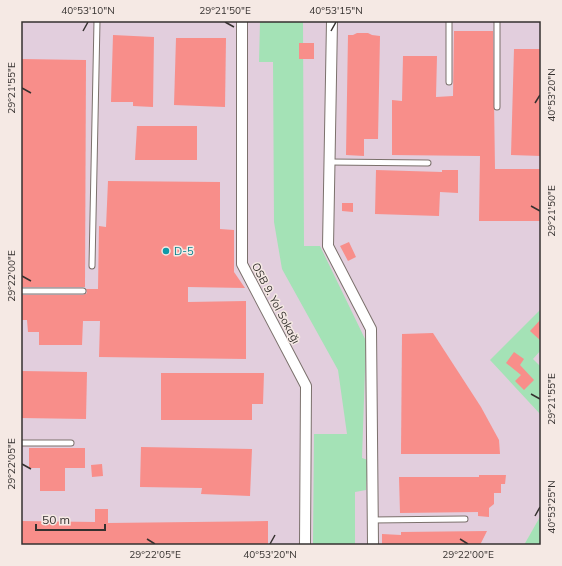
<svg xmlns="http://www.w3.org/2000/svg" width="562" height="566" font-family="Mulish,sans-serif">
<style>
.industrial{fill:#e2cedd}
.green{fill:#a4e2b6}
.building{fill:#f88e8a}
.lines{fill:none;stroke-linecap:round;stroke-linejoin:round}
.lane-casing{stroke:#7b716c;stroke-width:7}
.street-casing{stroke:#7b716c;stroke-width:12}
.lane{stroke:#fff;stroke-width:5}
.street{stroke:#fff;stroke-width:10}
.ticks{fill:none;stroke:#35312f;stroke-width:1.5}
.culture-dot{fill:#0f9aa8;stroke:#f5e9e4;stroke-width:1.5}
.labels{text-anchor:middle;dominant-baseline:central;stroke-width:3;stroke-linejoin:round;paint-order:stroke}
.culture-label{font-size:11px;fill:#0d838f;stroke:#f5e9e4;text-anchor:start}
.street-label{font-size:11px;fill:#35312f;stroke:#f5e9e4}
.neatline{fill:none;stroke:#35312f;stroke-width:1.5}
.ticks-label{font-size:10px;text-anchor:middle;fill:#35312f}
</style>
<rect width="100%" height="100%" fill="#e8dcd7"/>
<polygon class="industrial" points="21,21 541,21 541,515 524,545 21,545"/>
<g class="green">
<polygon points="260,21 303,21 304,246 320,246 366,341 362,458 368,460 366,490 355,492 355,545 313,545 314,434 347,434 338,370 282,269 274,222 273,62 259,62"/>
<polygon points="541,309 541,350 533,359 541,367 541,415 490,360"/>
<polygon points="541,515 541,545 524,545"/>
</g>
<g class="building">
<polygon points="454,31 493,31 495,169 541,169 541,221 479,221 480,156 392,155 392,100 402,101 403,56 437,56 436,97 453,96"/>
<polygon points="357,33 368,33 372,35 380,36 378,139 364,139 364,156 346,155 348,35 353,35"/>
<polygon points="113,35 154,37 153,107 133,106 133,102 111,102"/>
<polygon points="176,38 226,38 225,107 174,105"/>
<rect x="299" y="43" width="15" height="16"/>
<polygon points="514,49 541,49 541,156 511,155"/>
<polygon points="21,59 86,60 85,287 21,287"/>
<polygon points="137,126 197,126 197,160 135,160"/>
<polygon points="376,170 442,172 442,170 458,170 458,193 440,192 439,216 375,214"/>
<polygon points="108,181 220,182 220,229 234,230 234,272 245,288 188,287 188,302 246,301 246,359 99,357 100,321 83,321 82,345 39,345 39,332 28,332 27,320 21,320 21,295 83,295 87,293 86,289 98,289 99,226 106,227"/>
<polygon points="342,203 353,203 353,212 342,211"/>
<polygon points="349,242 356,257 348,261 340,246"/>
<polygon points="541,319 541,341 530,331"/>
<polygon points="433,333 481,407 499,440 500,454 401,454 402,334"/>
<polygon points="514,352 524,359 520,365 534,380 524,390 515,381 521,375 506,363"/>
<polygon points="21,371 87,372 86,419 21,418"/>
<polygon points="161,373 264,373 263,404 252,404 252,420 161,420"/>
<polygon points="141,447 252,449 250,496 201,494 202,488 140,487"/>
<polygon points="29,448 85,448 85,468 65,468 65,491 40,491 40,468 29,468"/>
<polygon points="102,464 103,476 92,477 91,465"/>
<polygon points="479,475 506,475 505,484 501,484 501,493 494,493 494,504 489,508 489,517 478,516 478,512 400,513 399,477 479,477"/>
<polygon points="95,509 108,509 108,523 268,521 268,545 21,545 21,521 95,522"/>
<polygon points="487,531 480,545 382,545 382,534 401,535 401,532"/>
</g>
<g class="lines">
<defs>
<g id="lane">
<polyline points="449,21 449,82"/>
<polyline points="497,107 497,21"/>
<polyline points="329,162 428,163"/>
<polyline points="92,266 97,21"/>
<polyline points="21,291 83,291"/>
<polyline points="21,443 71,443"/>
<polyline points="372,520 465,519"/>
</g>
<g id="street">
<polyline points="242,21 242,264 306,386 305,545"/>
<polyline points="332,21 328,246 371,329 373,545"/>
</g>
</defs>
<use href="#lane" class="lane-casing"/>
<use href="#street" class="street-casing"/>
<use href="#lane" class="lane"/>
<use href="#street" class="street"/>
</g>
<path class="ticks" d="M225,22L234,27M83,31L88,22M331,31L336,22M22,88L31,93M535,103L540,95M531,206L540,211M22,276L31,281M531,394L540,399M22,464L31,469M535,516L540,507M147,539L155,544M460,539L468,544M270,544L275,535"/>
<circle class="culture-dot" cx="166" cy="251" r="4"/>
<g class="labels">
<g class="culture-label">
<text x="174" y="251">D-5</text>
</g>
<g class="street-label">
<text transform="translate(276 303) rotate(62)">OSB 9. Yol Sokağı</text>
</g>
</g>
<rect width="562" height="566" fill="none" stroke="#f5e9e4" stroke-width="44"/>
<path d="M36 524v6h69v-6" fill="none" stroke="#35312f" stroke-width="2"/>
<text x="42" y="524" font-size="12" fill="#35312f" stroke="#f5e9e4" stroke-width="3" paint-order="stroke">50 m</text>
<rect x="22" y="22" width="518" height="522" class="neatline"/>
<g class="ticks-label">
<text x="88" y="14">40°53'10"N</text>
<text x="225" y="14">29°21'50"E</text>
<text x="336" y="14">40°53'15"N</text>
<text transform="translate(11 88) rotate(-90)" y="4">29°21'55"E</text>
<text transform="translate(551 95) rotate(-90)" y="4">40°53'20"N</text>
<text transform="translate(551 211) rotate(-90)" y="4">29°21'50"E</text>
<text transform="translate(11 276) rotate(-90)" y="4">29°22'00"E</text>
<text transform="translate(551 399) rotate(-90)" y="4">29°21'55"E</text>
<text transform="translate(11 464) rotate(-90)" y="4">29°22'05"E</text>
<text transform="translate(551 507) rotate(-90)" y="4">40°53'25"N</text>
<text x="155" y="558">29°22'05"E</text>
<text x="270" y="558">40°53'20"N</text>
<text x="468" y="558">29°22'00"E</text>
</g>
</svg>
